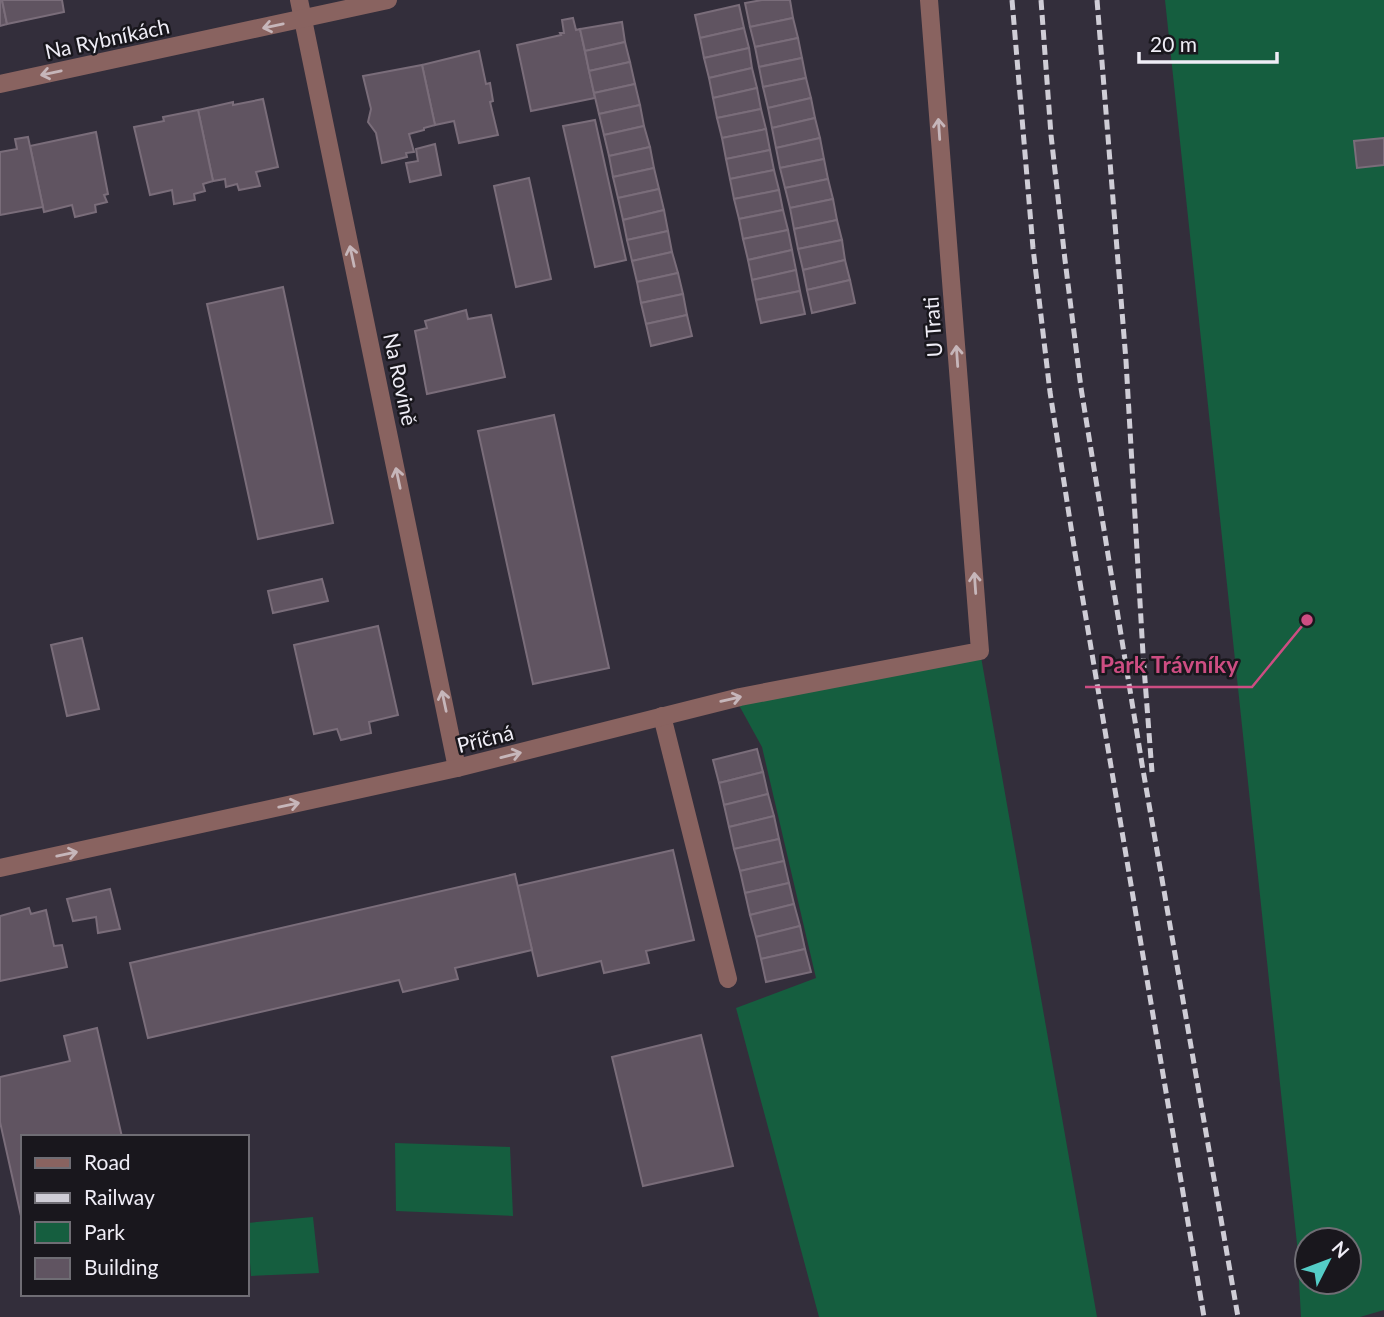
<svg xmlns="http://www.w3.org/2000/svg" width="1384" height="1317" font-family="Lato,sans-serif">
<style>
.green{fill:#155e3f;fill-rule:evenodd}
.building{fill:#605461;stroke:#7a6d7a;stroke-width:2}
.lines{fill:none;stroke-linecap:round;stroke-linejoin:round}
.service{stroke:#896360;stroke-width:18}
.minor{stroke:#896360;stroke-width:18}
.rail{stroke:#cfcdd6;stroke-width:5;stroke-dasharray:10 5;stroke-linecap:butt}
.oneway{stroke:#c6b6ba}
.labels{text-anchor:middle;dominant-baseline:central;stroke-width:5;stroke-linejoin:round;paint-order:stroke}
.street-label{font-size:21px;fill:#efedf6;stroke:#19171d}
.leader{fill:none;stroke:#cd4d82;stroke-width:2.5}
.callout-dot{fill:#cd4d82;stroke:#19171d;stroke-width:2.5}
.callout-label{font-size:23px;text-anchor:middle;font-weight:bold;fill:#cd4d82;stroke:#19171d;stroke-width:5;stroke-linejoin:round;paint-order:stroke}
</style>
<rect width="100%" height="100%" fill="#332e3b"/>
<g class="green">
<path d="M1165,0H1384V1310L1360,1317H1301L1297,1244ZM1307,1240H1349V1282H1307Z"/>
<polygon points="980,651 1097,1317 819,1317 736,1008 816,978 762,747 735,698"/>
<polygon points="395,1143 510,1147 513,1216 396,1211"/>
<polygon points="313,1217 319,1273 251,1276 247,1223"/>
</g>
<g class="building">
<polygon points="0,0 2,0 7,24 0,26"/>
<polygon points="2,0 62,0 64,12 7,24"/>
<polygon points="762,0 790,0 793,18 750,27 745,3"/>
<polygon points="739,5 744,28 700,38 695,15"/>
<polygon points="573,18 576,30 580,29 595,98 531,111 517,45 561,35 560,33 564,33 562,20"/>
<polygon points="793,18 798,38 755,47 750,27"/>
<polygon points="622,22 625,42 585,51 580,29"/>
<polygon points="744,28 749,48 704,58 700,38"/>
<polygon points="798,38 802,58 759,67 755,47"/>
<polygon points="625,42 630,62 589,71 585,51"/>
<polygon points="749,48 752,68 709,78 704,58"/>
<polygon points="479,51 486,84 490,83 493,101 490,102 498,135 459,143 454,121 435,125 422,65"/>
<polygon points="802,58 806,78 763,87 759,67"/>
<polygon points="630,62 635,84 594,93 589,71"/>
<polygon points="422,65 435,125 424,128 424,130 409,134 414,152 406,153 407,157 382,163 376,133 368,122 371,109 363,76"/>
<polygon points="752,68 757,88 713,98 709,78"/>
<polygon points="806,78 811,98 768,108 763,87"/>
<polygon points="635,84 640,105 599,114 594,93"/>
<polygon points="757,88 761,109 717,118 713,98"/>
<polygon points="811,98 815,118 772,128 768,108"/>
<polygon points="263,99 278,167 256,172 260,186 239,190 237,184 226,187 225,179 213,181 198,110 233,102 233,105"/>
<polygon points="640,105 644,126 604,135 599,114"/>
<polygon points="761,109 766,129 722,138 717,118"/>
<polygon points="198,110 213,181 203,184 205,191 194,194 195,200 174,204 172,190 150,195 134,127 164,121 163,117"/>
<polygon points="815,118 820,138 776,148 772,128"/>
<polygon points="595,120 626,260 595,267 563,126"/>
<polygon points="644,126 650,147 609,156 604,135"/>
<polygon points="766,129 770,150 726,159 722,138"/>
<polygon points="96,132 108,194 104,195 107,202 95,205 96,212 75,217 72,205 44,212 30,146"/>
<polygon points="28,137 43,207 0,215 0,152 17,149 15,139"/>
<polygon points="820,138 824,159 780,168 776,148"/>
<polygon points="1384,138 1384,165 1357,168 1354,141"/>
<polygon points="435,144 441,175 410,182 406,163 418,161 416,149"/>
<polygon points="650,147 654,168 613,177 609,156"/>
<polygon points="770,150 774,170 730,179 726,159"/>
<polygon points="824,159 828,179 785,188 780,168"/>
<polygon points="654,168 659,189 618,198 613,177"/>
<polygon points="774,170 779,190 734,199 730,179"/>
<polygon points="529,178 551,279 516,287 494,186"/>
<polygon points="828,179 833,199 790,208 785,188"/>
<polygon points="659,189 664,210 623,220 618,198"/>
<polygon points="779,190 783,210 739,219 734,199"/>
<polygon points="833,199 837,220 794,229 790,208"/>
<polygon points="664,210 668,231 627,240 623,220"/>
<polygon points="783,210 788,230 743,239 739,219"/>
<polygon points="837,220 842,240 798,249 794,229"/>
<polygon points="788,230 792,250 748,260 743,239"/>
<polygon points="668,231 672,252 632,261 627,240"/>
<polygon points="842,240 845,260 803,270 798,249"/>
<polygon points="792,250 796,270 752,280 748,260"/>
<polygon points="672,252 678,273 637,282 632,261"/>
<polygon points="845,260 850,280 807,290 803,270"/>
<polygon points="796,270 800,291 756,300 752,280"/>
<polygon points="678,273 683,294 641,303 637,282"/>
<polygon points="850,280 855,303 812,313 807,290"/>
<polygon points="283,287 333,523 258,539 207,304"/>
<polygon points="800,291 805,314 761,323 756,300"/>
<polygon points="683,294 687,315 646,324 641,303"/>
<polygon points="466,310 468,319 491,315 505,377 427,394 415,331 427,328 425,321"/>
<polygon points="687,315 692,336 651,346 646,324"/>
<polygon points="554,415 609,668 533,684 478,431"/>
<polygon points="322,579 328,601 273,613 268,591"/>
<polygon points="378,626 398,715 369,722 371,733 341,740 337,729 314,734 294,645"/>
<polygon points="82,638 99,709 67,716 51,645"/>
<polygon points="757,749 763,772 719,783 713,760"/>
<polygon points="763,772 768,794 724,805 719,783"/>
<polygon points="768,794 774,816 729,827 724,805"/>
<polygon points="774,816 779,839 734,849 729,827"/>
<polygon points="779,839 784,861 740,871 734,849"/>
<polygon points="673,850 694,940 646,951 649,963 604,973 601,961 538,976 517,886"/>
<polygon points="784,861 789,883 745,893 740,871"/>
<polygon points="515,874 532,950 455,968 458,979 403,992 399,980 148,1038 130,963"/>
<polygon points="789,883 794,904 750,915 745,893"/>
<polygon points="110,889 120,929 98,933 96,917 73,921 67,899"/>
<polygon points="794,904 800,926 756,937 750,915"/>
<polygon points="29,908 31,914 46,910 54,946 62,945 67,967 0,981 0,916"/>
<polygon points="800,926 805,949 761,959 756,937"/>
<polygon points="805,949 811,972 766,982 761,959"/>
<polygon points="97,1028 122,1137 23,1137 23,1225 0,1122 0,1077 70,1061 64,1036"/>
<polygon points="701,1035 733,1166 643,1186 612,1057"/>
</g>
<g class="lines">
<polyline class="service" points="662,716 728,979"/>
<g class="minor">
<polyline points="299,0 457,768"/>
<polyline points="0,84 388,0"/>
<polyline points="0,868 457,768 740,697 980,651 929,0"/>
</g>
<g class="rail">
<polyline points="1012,0 1033,248 1050,392 1075,553 1204,1317"/>
<polyline points="1041,0 1051,135 1065,260 1081,388 1142,764 1238,1317"/>
<polyline points="1097,0 1126,361 1143,654 1152,772"/>
</g>
</g>
<defs><path id="oneway-shaft" d="M-6 0H5M1.5-3L5.5 0L1.5 3" fill="none" stroke-width="1.6" stroke-linecap="round" stroke-linejoin="round" transform="scale(1.75)"/></defs>
<g class="oneway">
<use href="#oneway-shaft" transform="translate(273 26) rotate(168)"/>
<use href="#oneway-shaft" transform="translate(51 73) rotate(168)"/>
<use href="#oneway-shaft" transform="translate(939 129) rotate(-94)"/>
<use href="#oneway-shaft" transform="translate(352 256) rotate(-102)"/>
<use href="#oneway-shaft" transform="translate(957 356) rotate(-94)"/>
<use href="#oneway-shaft" transform="translate(398 478) rotate(-102)"/>
<use href="#oneway-shaft" transform="translate(975 583) rotate(-94)"/>
<use href="#oneway-shaft" transform="translate(731 699) rotate(-13)"/>
<use href="#oneway-shaft" transform="translate(444 701) rotate(-102)"/>
<use href="#oneway-shaft" transform="translate(511 755) rotate(-14)"/>
<use href="#oneway-shaft" transform="translate(289 805) rotate(-12)"/>
<use href="#oneway-shaft" transform="translate(67 854) rotate(-12)"/>
</g>
<g class="labels">
<g class="street-label">
<text transform="translate(107 38) rotate(-12)">Na Rybníkách</text>
<text transform="translate(932 327) rotate(-94)">U Trati</text>
<text transform="translate(401 379) rotate(78)">Na Rovině</text>
<text transform="translate(485 738) rotate(-14)">Příčná</text>
</g>
</g>
<path class="leader" d="M1307 620L1252 687H1085"/>
<circle class="callout-dot" cx="1307" cy="620" r="7"/>
<g class="callout-label">
<text x="1169" y="673">Park Trávníky</text>
</g>
<rect x="21" y="1135" width="228" height="161" fill="#19171d" stroke="#6f6d74" stroke-width="2"/>
<rect x="35" y="1158" width="35" height="10" fill="#896360" stroke="#6f6d74" stroke-width="2"/>
<text x="84" y="1170" font-size="21" fill="#efedf6">Road</text>
<rect x="35" y="1193" width="35" height="10" fill="#cfcdd6" stroke="#6f6d74" stroke-width="2"/>
<text x="84" y="1205" font-size="21" fill="#efedf6">Railway</text>
<rect x="35" y="1222" width="35" height="21" fill="#155e3f" stroke="#6f6d74" stroke-width="2"/>
<text x="84" y="1240" font-size="21" fill="#efedf6">Park</text>
<rect x="35" y="1258" width="35" height="21" fill="#605461" stroke="#6f6d74" stroke-width="2"/>
<text x="84" y="1275" font-size="21" fill="#efedf6">Building</text>
<g transform="translate(1328 1261) rotate(48)"><circle r="33" fill="#19171d" stroke="#6f6d74" stroke-width="2"/>
<path d="M0-5L12 26L0 18L-12 26Z" fill="#54cdc7"/>
<text y="-10" font-size="19" font-weight="bold" text-anchor="middle" fill="#efedf6">N</text>
</g>
<path d="M1139 52v10h138v-10" fill="none" stroke="#efedf6" stroke-width="3.5"/>
<text x="1150" y="52" font-size="21" fill="#efedf6" stroke="#19171d" stroke-width="5" paint-order="stroke">20 m</text>
</svg>
